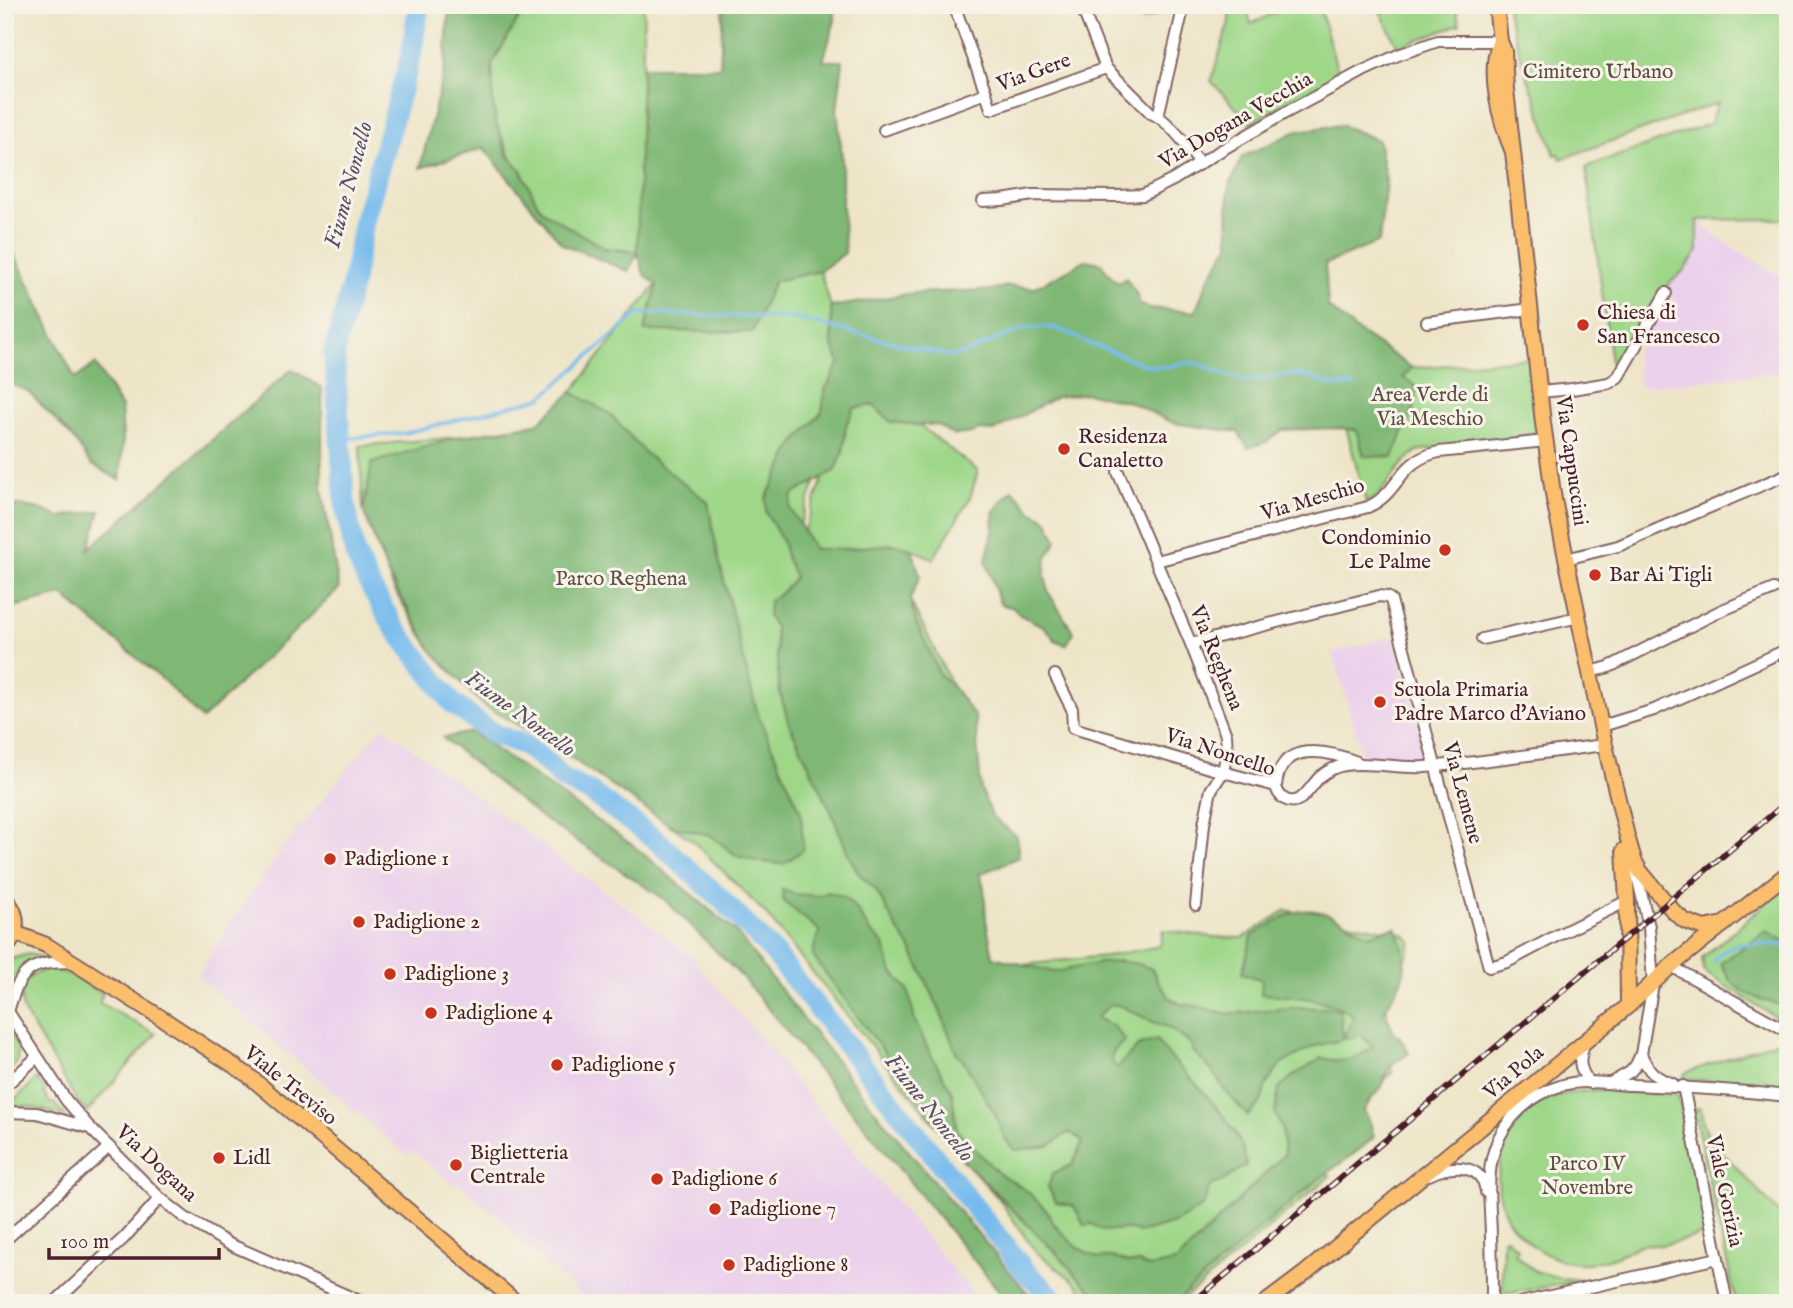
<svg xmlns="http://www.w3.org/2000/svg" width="1793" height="1308" font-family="'IM FELL English',serif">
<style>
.built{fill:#ebd1eb}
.green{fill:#9fd789;stroke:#747b5a;stroke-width:2}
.forest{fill:#7fb875;stroke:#646c50;stroke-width:2}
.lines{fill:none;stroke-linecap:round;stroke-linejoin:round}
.stream{stroke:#77bbed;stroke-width:3.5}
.river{stroke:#77bbed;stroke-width:21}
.minor-casing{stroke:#836462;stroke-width:14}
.major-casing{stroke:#836462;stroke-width:18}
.minor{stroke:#fff;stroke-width:10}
.major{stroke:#fabe6d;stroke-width:14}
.rail-casing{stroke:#4a1f2b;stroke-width:6}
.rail{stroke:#f7f3e8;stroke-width:3.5;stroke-dasharray:10;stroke-linecap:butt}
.poi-dot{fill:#c8321e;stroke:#f7f3e8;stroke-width:2.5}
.labels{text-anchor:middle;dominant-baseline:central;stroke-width:6;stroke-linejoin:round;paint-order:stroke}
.park-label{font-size:21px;fill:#5f4d42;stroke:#f7f3e8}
.street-label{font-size:21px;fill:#4a1f2b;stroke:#f7f3e8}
.poi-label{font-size:21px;fill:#4a1f2b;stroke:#f7f3e8;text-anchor:start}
.water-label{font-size:23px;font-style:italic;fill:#584e65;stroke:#f7f3e8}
</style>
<rect width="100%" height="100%" fill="#f7f3e8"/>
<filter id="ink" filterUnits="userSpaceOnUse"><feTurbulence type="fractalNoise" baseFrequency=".0143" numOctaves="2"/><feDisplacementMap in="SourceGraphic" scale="14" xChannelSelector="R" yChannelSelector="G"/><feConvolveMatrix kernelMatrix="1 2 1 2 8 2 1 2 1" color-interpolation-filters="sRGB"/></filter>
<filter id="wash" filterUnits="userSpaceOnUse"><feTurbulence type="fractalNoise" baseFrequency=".00686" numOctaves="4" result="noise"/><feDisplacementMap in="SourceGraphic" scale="28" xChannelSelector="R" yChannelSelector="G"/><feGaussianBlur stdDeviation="1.57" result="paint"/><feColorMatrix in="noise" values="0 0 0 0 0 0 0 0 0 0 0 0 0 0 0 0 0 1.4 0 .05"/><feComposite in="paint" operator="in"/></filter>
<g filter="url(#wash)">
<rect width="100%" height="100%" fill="#eee5c8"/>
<g class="built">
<polygon points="1698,220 1715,236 1788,281 1788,366 1783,372 1640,387 1635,353 1657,320 1677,310 1668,285 1683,271 1698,251"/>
<polygon points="1394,636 1425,752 1423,758 1419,759 1406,760 1362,754 1333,653"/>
<polygon points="383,727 689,954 981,1303 590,1303 515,1237 510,1227 459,1183 454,1185 413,1151 408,1156 198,976 228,927 291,838"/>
</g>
<g class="green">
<polygon points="523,5 644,5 638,252 604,248 544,212 538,205 521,170 511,158 496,123 493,103 492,64 523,11"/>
<polygon points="1138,5 1176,5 1175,8 1143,20"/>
<polygon points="1229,5 1246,5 1251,24 1292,5 1319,5 1339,76 1250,123 1211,81 1229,22"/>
<polygon points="1377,5 1455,5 1460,24 1398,47"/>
<polygon points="1507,5 1788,5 1788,219 1698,220 1698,251 1683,271 1668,285 1612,371 1586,167 1709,124 1718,103 1561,159 1559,154 1555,155 1533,91 1532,91 1507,11 1508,9"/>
<polygon points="820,271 831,307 832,344 850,386 795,538 813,547 804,532 824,476 835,471 846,425 854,408 873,405 891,422 919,425 978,471 970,498 933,559 912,549 815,549 893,565 958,698 983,799 979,866 981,945 1004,967 1114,955 1160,946 1163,930 1213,937 1243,938 1286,910 1403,934 1411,941 1400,980 1387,988 1387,1031 1392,1073 1378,1085 1315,1155 1330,1176 1179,1303 1093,1303 1075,1282 1035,1251 999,1199 965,1162 765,913 692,840 545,740 484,706 432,651 394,590 363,510 360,446 457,437 537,424 567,398 657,284"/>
<polygon points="1533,358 1540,430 1513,439 1472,442 1417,451 1403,463 1377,497 1366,503 1346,427 1412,368"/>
<polygon points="1788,885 1788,1025 1704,972 1702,958"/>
<path d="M29,954L41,957V960C22,963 14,974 7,991L5,990L7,965L14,958Z"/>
<path d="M49,969C71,972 85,982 103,994L100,999V1003L156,1034L87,1112L77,1101L23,1010C17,986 26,974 49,969Z"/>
<polygon points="5,1021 18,1047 17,1063 5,1073"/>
<polygon points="1788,1034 1788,1084 1764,1085 1683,1079 1685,1073 1785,1038"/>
<polygon points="37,1079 45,1089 44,1093 49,1103 54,1103 66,1116 26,1106 7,1107"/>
<path d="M1596,1090L1678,1095L1707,1233C1692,1237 1676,1243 1661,1245C1654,1246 1646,1243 1640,1245C1636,1246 1634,1249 1630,1250C1612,1259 1589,1266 1569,1262C1555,1260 1541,1252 1531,1244C1523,1237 1514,1229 1509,1221C1486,1182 1502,1127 1539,1103C1556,1093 1577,1092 1596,1090Z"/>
<polygon points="1693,1108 1701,1109 1703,1123 1709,1138 1788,1223 1788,1303 1736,1303"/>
<polygon points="1505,1237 1518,1249 1515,1254 1535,1271 1560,1278 1589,1280 1510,1293 1502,1291 1503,1239"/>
</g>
<g class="forest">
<polygon points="449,5 523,5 523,11 492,64 493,103 496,123 507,154 521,170 538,205 544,212 604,248 637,252 642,67 720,67 723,5 834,5 835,20 823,61 843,61 837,109 842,158 842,205 845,253 820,271 774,281 752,332 644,331 657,285 644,274 638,253 628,271 562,244 484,148 420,168 445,67"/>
<path d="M1341,125L1378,140L1386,181L1379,242L1325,264L1328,307L1356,330L1412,368L1403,377L1416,386L1415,405L1393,457L1364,456L1356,430L1340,428L1282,430L1268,441L1248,448L1238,432L1173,423L1130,402L1086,393L1056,397L994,431L979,430L973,433L953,435L937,425H919L891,422L873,405L854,408L846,425L843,453L835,471L792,495L790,508L814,549H844L893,544L912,549L920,576L910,599L916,622L940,675L953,687L975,717L981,790L992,816L1017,837L1019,857L980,874L984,887L986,920L993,957L1054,972L1100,963L1120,961L1138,964L1152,969L1159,983L1170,998L1181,1004L1196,1006L1228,1014L1297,1007L1340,1009L1343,1038L1354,1017C1336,998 1287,996 1261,994L1262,980L1242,973L1252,936C1263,930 1285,914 1296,912C1322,905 1348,923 1368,935L1396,927C1413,969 1404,978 1382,1014L1387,1017L1395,1034L1399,1036L1409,1053L1391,1065L1379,1090L1370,1100L1364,1111L1370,1122L1374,1137C1357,1154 1336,1165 1318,1180C1269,1220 1222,1261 1174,1303H1103L1075,1274L1064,1261L965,1162L813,956L814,947L820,931L783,901L782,890L795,894L817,896L828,892L844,897L856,909L871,932L884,944L891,970L908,990L915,1021L926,1045L952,1092L957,1130L997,1172L1026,1190L1048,1212L1054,1224L1070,1241L1087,1253L1098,1258L1112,1257L1129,1263H1139L1148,1267L1176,1262L1284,1155L1282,1130L1275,1113L1279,1088L1293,1076L1322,1058C1344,1064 1354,1060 1373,1047L1361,1035L1312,1047L1280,1065L1266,1085L1261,1102L1248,1116L1225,1091L1212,1071L1193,1051L1190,1043L1167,1027L1153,1022L1121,1006L1111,1004L1096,1018L1113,1026L1125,1040L1114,1051L1111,1060L1117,1068L1138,1046L1157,1040L1161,1047C1186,1075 1246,1128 1246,1165L1223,1181L1212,1185L1209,1188L1203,1206L1175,1223L1147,1231L1137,1232L1126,1229L1104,1231L1092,1224L1084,1225L1074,1206L1056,1202L1048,1187L1053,1173L1072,1165L1083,1141L1069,1132L1049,1146L1014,1150L1005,1139L995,1114L964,1062L956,1052L938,1006L910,947L896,927L876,890L859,874L850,858L831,811L789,724L779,689L775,627L768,616L769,601L781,593L795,577L787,560L782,541L766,512V498L793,445L822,412L825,390L840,362L832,344L831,307L914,293L990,290L1008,286L1034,288L1070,269L1085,260L1101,263L1106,271L1118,283L1126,278L1137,295L1139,304L1148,308L1195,312L1208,280L1229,245L1228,189L1242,157L1297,131Z"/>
<polygon points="5,235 75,379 95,364 121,407 123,441 120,480 92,465 71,436 28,391 5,382"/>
<polygon points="292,369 322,388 322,489 339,589 202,719 163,680 62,595 5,609 5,511 17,505 40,509 59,517 100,511 89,549"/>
<polygon points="572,392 610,414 646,454 708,502 719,561 758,716 801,812 803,850 783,864 760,862 737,856 710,835 671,826 545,740 484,706 432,651 390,578 363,510 372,463 457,437 537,424"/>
<polygon points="1013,490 1032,512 1047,519 1057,540 1047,557 1044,577 1046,578 1048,592 1074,633 1066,645 1055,640 1045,627 1020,615 1014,608 1000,604 986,561 994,527 993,513 1003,499"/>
<polygon points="471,732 635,847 735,931 876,1112 1036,1303 1009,1303 743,978 664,899 539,816 443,738"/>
<path d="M1766,931L1788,942V1005C1774,1006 1741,994 1732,982C1728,977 1724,969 1721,963Z"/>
</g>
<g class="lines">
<g class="stream">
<polyline points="340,439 406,433 541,398 639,313 793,318 949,356 964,354 1023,328 1049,327 1064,331 1083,341 1149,366 1166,367 1182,363 1195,363 1243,381 1293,374 1313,378 1330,385 1354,386"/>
<path d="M1714,961C1730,937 1763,944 1788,946"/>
<polyline points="1785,1303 1788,1302"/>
</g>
<polyline class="river" points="419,5 411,55 364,221 353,281 334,353 345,503 355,554 368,582 394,627 453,704 494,734 525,745 547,763 563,779 590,792 655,839 718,896 773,952 1025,1271 1059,1303"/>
</g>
</g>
<g filter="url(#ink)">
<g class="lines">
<defs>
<g id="minor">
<polyline points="954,5 986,93"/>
<path d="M1081,5L1106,68L1151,113C1169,120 1189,148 1200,164"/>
<polyline points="1158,116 1184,5"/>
<polyline points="884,130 986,93 991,109 1106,68"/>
<polyline points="983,201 1002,200 1033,195 1116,196 1143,195 1173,180 1220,151 1285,113 1363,71 1398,55 1438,41 1500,41"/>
<polyline points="1427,322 1531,309"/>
<polyline points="1540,392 1572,389 1609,383 1618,377 1666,293"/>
<polyline points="1118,472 1191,644 1226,735 1227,751 1223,772 1211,790 1204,824 1196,905"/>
<polyline points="1566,559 1618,546 1788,474"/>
<path d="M1156,561L1368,507C1401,492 1397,461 1439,452L1546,441"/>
<polyline points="1482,639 1579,617"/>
<polyline points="1191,644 1379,596 1387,597 1391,600 1489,967 1507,962 1560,934 1627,901"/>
<polyline points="1590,672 1609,667 1720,611 1774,589"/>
<polyline points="1055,675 1072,709 1073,728 1223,772 1276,786"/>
<polyline points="1602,726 1654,710 1788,649"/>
<path d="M1276,786C1277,792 1279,795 1284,799C1302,809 1310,785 1321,776C1327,771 1337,766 1345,765C1371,761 1398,769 1425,767C1485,762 1545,752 1605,745"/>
<path d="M1276,786C1280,740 1327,750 1357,762"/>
<polyline points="1671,966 1787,1031"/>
<polyline points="5,1007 66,1100 90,1128 160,1198 184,1217 229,1244 364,1303"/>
<path d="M8,1012C20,970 28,962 72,962"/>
<path d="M1585,1041C1579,1060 1577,1067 1590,1083"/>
<path d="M1641,1054C1648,1071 1655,1078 1673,1084"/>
<polyline points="1612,1082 1630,1072 1636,1065 1641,1054 1653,984 1649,927 1635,867"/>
<polyline points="5,1086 37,1057"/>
<polyline points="1683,1086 1727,1303"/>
<polyline points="5,1112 37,1113 90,1128"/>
<path d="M1429,1175C1445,1167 1472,1162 1483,1181C1484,1182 1486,1191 1486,1192"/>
<polyline points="5,1240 109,1147"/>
<polyline points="54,1303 124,1238 160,1198"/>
<path d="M1492,1303C1492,1281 1492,1260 1491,1238C1491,1210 1485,1175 1495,1148C1505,1117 1532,1094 1563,1085C1585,1079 1610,1084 1633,1085C1685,1087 1736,1090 1788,1096"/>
<polyline points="1520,1303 1718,1258"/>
</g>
<g id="major">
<polyline points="1496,5 1500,41"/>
<path d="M1513,152C1500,121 1487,73 1500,41L1504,51L1506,90L1513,152L1543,423L1554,500L1605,745L1627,836L1634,860L1640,871L1674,912L1685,921L1704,928L1724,924"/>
<polyline points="1624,850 1627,901 1628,1006"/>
<path d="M5,899C20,914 19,934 5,949"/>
<polyline points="15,933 46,945 160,1017 248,1075 517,1303"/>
<polyline points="1265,1303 1305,1273 1628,1006 1671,966 1788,873"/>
</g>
</defs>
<use href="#minor" class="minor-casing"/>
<use href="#major" class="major-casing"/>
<use href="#minor" class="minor"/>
<use href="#major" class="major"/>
<defs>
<polyline id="rail" points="1192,1303 1788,801"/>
</defs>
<use href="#rail" class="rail-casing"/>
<use href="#rail" class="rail"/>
</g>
</g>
<g class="poi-dot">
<circle cx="1583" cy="325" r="7"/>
<circle cx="1064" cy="449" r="7"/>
<circle cx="1445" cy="550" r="7"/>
<circle cx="1595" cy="575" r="7"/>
<circle cx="1380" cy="702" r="7"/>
<circle cx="330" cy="859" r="7"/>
<circle cx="359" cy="922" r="7"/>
<circle cx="390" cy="974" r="7"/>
<circle cx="431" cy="1013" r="7"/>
<circle cx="557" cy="1065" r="7"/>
<circle cx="219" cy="1158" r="7"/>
<circle cx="456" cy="1165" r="7"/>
<circle cx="657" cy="1179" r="7"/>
<circle cx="715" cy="1209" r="7"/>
<circle cx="729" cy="1265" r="7"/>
</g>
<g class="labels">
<g class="park-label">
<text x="1598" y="72">Cimitero Urbano</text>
<text x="1430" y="395">Area Verde di<tspan x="1430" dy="24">Via Meschio</tspan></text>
<text x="621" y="579">Parco Reghena</text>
<text x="1587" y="1164">Parco IV<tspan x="1587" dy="24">Novembre</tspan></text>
</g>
<g class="street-label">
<text transform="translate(1034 73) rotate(-20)">Via Gere</text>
<text transform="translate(1236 121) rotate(-30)">Via Dogana Vecchia</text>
<text transform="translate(1571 461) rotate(82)">Via Cappuccini</text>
<text transform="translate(1313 500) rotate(-16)">Via Meschio</text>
<text transform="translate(1216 658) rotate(68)">Via Reghena</text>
<text transform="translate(1220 753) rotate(18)">Via Noncello</text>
<text transform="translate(1462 793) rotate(75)">Via Lemene</text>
<text transform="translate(1514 1073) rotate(-40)">Via Pola</text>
<text transform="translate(290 1086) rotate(39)">Viale Treviso</text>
<text transform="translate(156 1164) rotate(43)">Via Dogana</text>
<text transform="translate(1724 1191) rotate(78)">Viale Gorizia</text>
</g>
<g class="poi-label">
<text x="1597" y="313">Chiesa di<tspan x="1597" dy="24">San Francesco</tspan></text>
<text x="1078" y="437">Residenza<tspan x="1078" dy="24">Canaletto</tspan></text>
<text x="1431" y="538" text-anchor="end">Condominio<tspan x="1431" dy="24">Le Palme</tspan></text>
<text x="1609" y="575">Bar Ai Tigli</text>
<text x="1394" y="690">Scuola Primaria<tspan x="1394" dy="24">Padre Marco d'Aviano</tspan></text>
<text x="344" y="859">Padiglione 1</text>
<text x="373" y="922">Padiglione 2</text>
<text x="404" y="974">Padiglione 3</text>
<text x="445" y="1013">Padiglione 4</text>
<text x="571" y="1065">Padiglione 5</text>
<text x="470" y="1153">Biglietteria<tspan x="470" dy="24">Centrale</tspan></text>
<text x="233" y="1158">Lidl</text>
<text x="671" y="1179">Padiglione 6</text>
<text x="729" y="1209">Padiglione 7</text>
<text x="743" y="1265">Padiglione 8</text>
</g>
<g class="water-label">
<text transform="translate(349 185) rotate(-75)">Fiume Noncello</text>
<text transform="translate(520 714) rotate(36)">Fiume Noncello</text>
<text transform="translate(929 1108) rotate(52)">Fiume Noncello</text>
</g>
</g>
<rect width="1793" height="1308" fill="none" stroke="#f7f3e8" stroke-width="28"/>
<path d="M49 1248v10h170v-10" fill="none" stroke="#4a1f2b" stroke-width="3.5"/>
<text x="60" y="1248" font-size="21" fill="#4a1f2b" stroke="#f7f3e8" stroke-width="5" paint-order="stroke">100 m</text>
</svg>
